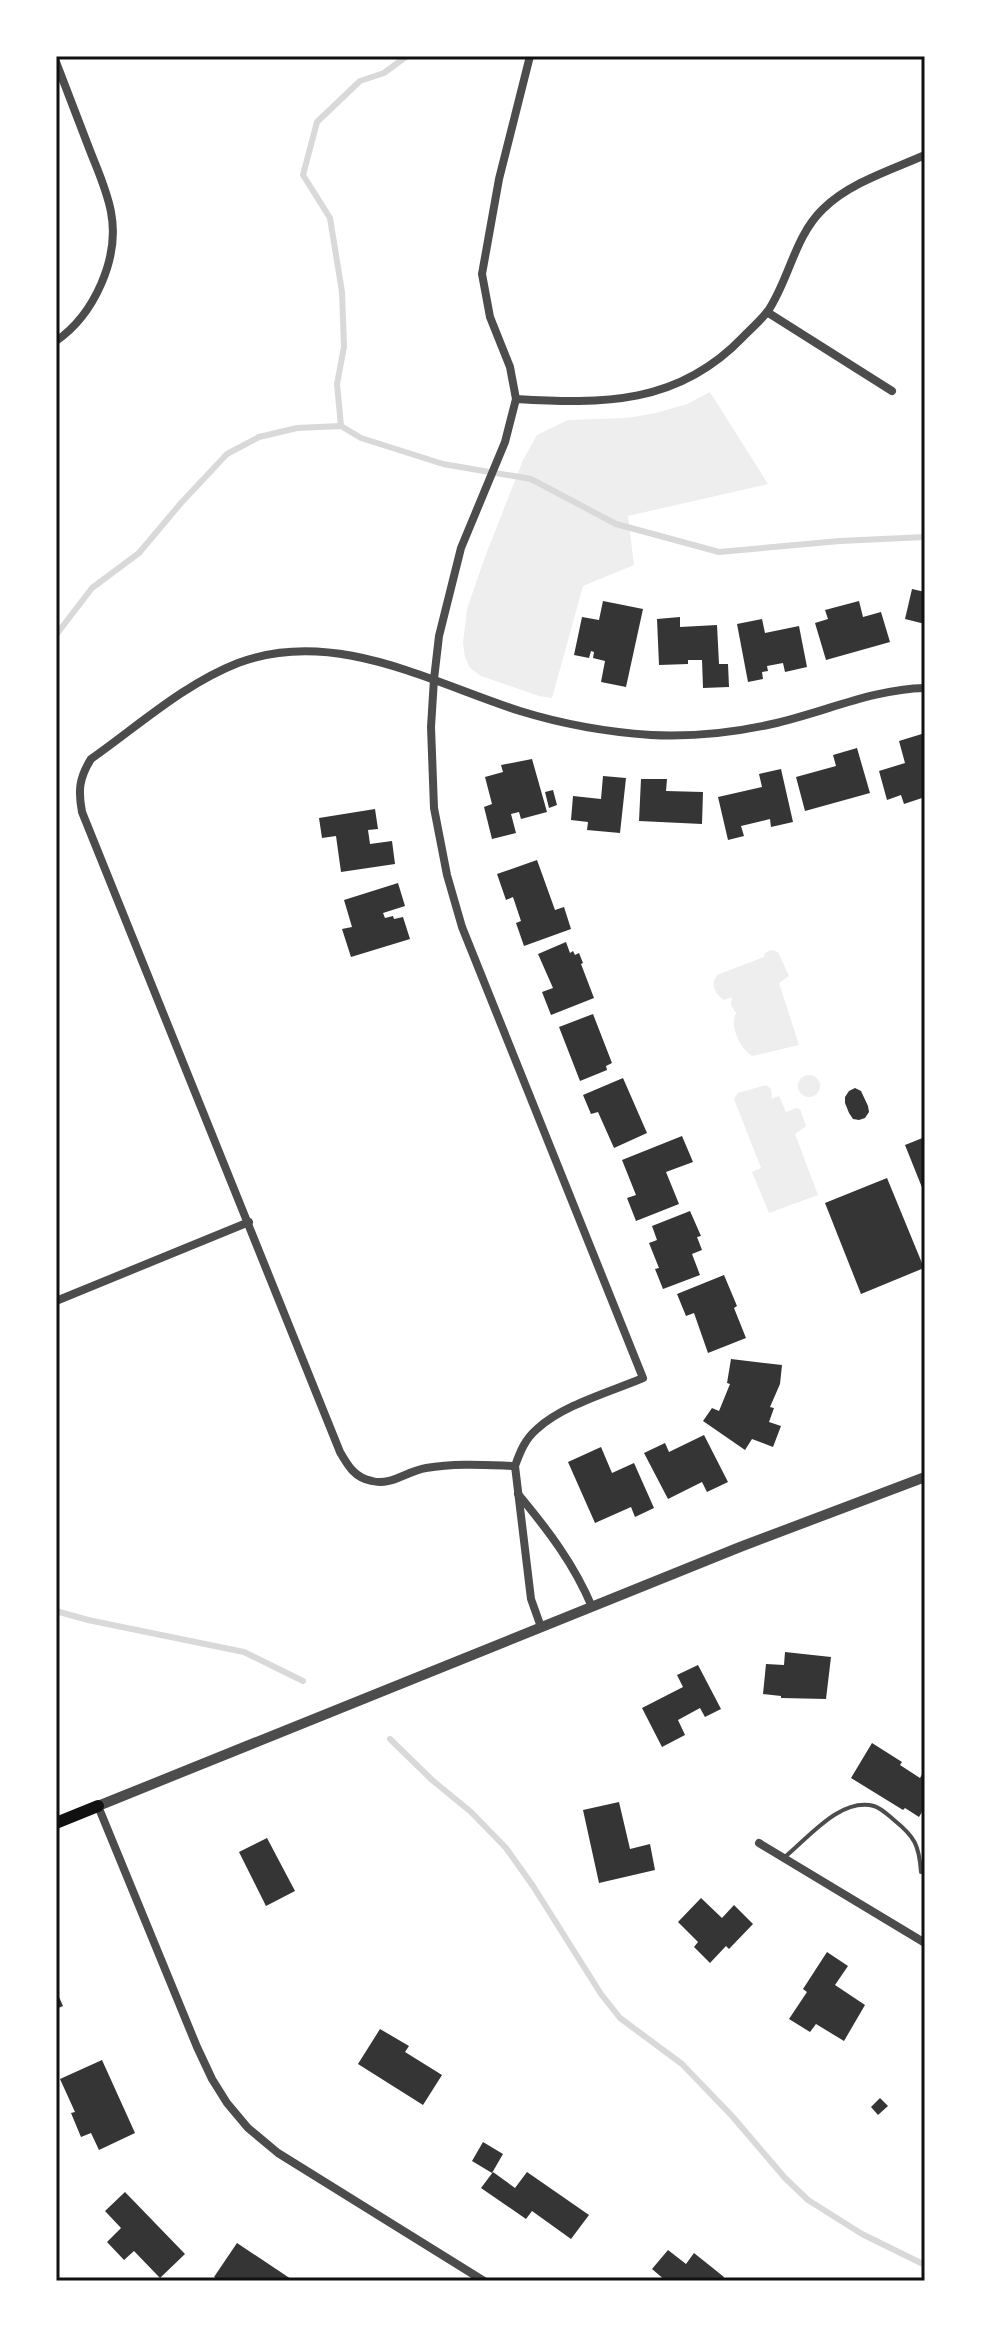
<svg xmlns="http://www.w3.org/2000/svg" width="981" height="2337" font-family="Helvetica,sans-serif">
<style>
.green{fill:#eee}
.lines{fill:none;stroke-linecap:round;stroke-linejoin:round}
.stream{stroke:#d9d9d9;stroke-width:6}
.building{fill:#353535}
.service{stroke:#4c4c4c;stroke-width:4}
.minor{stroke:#4c4c4c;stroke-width:8}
.tertiary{stroke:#4c4c4c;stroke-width:10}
.secondary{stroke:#111;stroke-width:12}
.neatline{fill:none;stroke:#111;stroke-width:3}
</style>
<rect width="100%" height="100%" fill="#fff"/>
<g class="green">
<polygon points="710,392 768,484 628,516 634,565 583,586 552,698 539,696 481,676 470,668 465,657 463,643 467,609 485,557 523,460 537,435 568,420 627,418 656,413 687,404"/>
<path d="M771,950L778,952L789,976L779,983L799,1045L752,1056C740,1048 729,1026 736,1013L731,1005L732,997L724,1000C715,994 710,985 717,975L764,957L765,953Z"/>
<circle cx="809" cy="1086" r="11"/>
<polygon points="766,1085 771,1089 772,1096 771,1099 779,1096 786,1112 796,1108 800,1109 806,1126 795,1134 818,1195 769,1213 752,1172 761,1168 734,1099 738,1093"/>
</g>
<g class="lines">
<g class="stream">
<polyline points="341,426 337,384 344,347 342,292 330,218 303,175 317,122 360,81 384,73 407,56"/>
<polyline points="56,635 92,588 139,553 181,503 227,454 259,437 297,428 341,426 361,438 443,464 531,479 616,524 719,552 840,541 925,537"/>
<polyline points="56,1611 88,1620 244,1652 303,1681"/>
<polyline points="390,1739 432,1780 471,1812 506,1848 533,1886 601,1994 620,2018 682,2064 732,2116 785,2178 808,2200 862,2234 925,2265"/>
</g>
</g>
<g class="building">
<polygon points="912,589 925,592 925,624 905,619"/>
<polygon points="603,601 643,609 626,687 601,682 605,661 593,658 594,652 591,651 589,658 574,655 582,617 599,620"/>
<polygon points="859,601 863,617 881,612 890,642 826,660 815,623 828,619 825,610"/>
<polygon points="680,617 680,627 717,625 719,664 728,664 729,687 703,688 702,660 688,660 688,664 659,665 657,619"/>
<polygon points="762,619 765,633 799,626 807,667 785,672 783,663 767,666 768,671 762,672 763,679 748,682 737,624"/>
<polygon points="925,733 925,797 904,804 901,795 887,800 879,771 905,763 899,741"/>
<polygon points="857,748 870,793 805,811 796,777 836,766 833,755"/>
<polygon points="532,759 547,812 521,819 519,812 511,814 516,833 492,839 484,807 492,804 485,777 503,772 501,765"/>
<polygon points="781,769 793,822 771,827 770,819 741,826 744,836 728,840 718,797 762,787 759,774"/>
<polygon points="603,776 626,778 620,833 587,830 588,822 571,820 573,796 601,799"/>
<polygon points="641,779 667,779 666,791 703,792 702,824 639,821"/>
<polygon points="553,790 557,805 549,808 545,792"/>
<polygon points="375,809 378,829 368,830 370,844 392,841 395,864 341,872 336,836 322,838 319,818"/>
<polygon points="537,860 555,910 564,907 571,929 524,946 516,923 521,921 513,897 506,900 497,874"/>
<polygon points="398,883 405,906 383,913 385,918 393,916 394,919 403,917 410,939 351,957 342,929 352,927 344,900"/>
<polygon points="566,942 570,953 573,951 575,955 579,953 583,963 581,964 594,998 551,1015 542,992 553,988 538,954"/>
<polygon points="593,1014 612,1063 606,1066 607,1070 580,1081 559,1027"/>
<polygon points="623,1078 647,1133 614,1148 598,1112 591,1114 583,1095"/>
<polygon points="855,1088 861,1091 868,1106 869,1112 865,1118 859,1120 853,1119 849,1113 845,1103 845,1097 849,1091"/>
<polygon points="682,1136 693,1162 666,1172 679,1204 636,1221 627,1198 636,1195 622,1160"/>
<polygon points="925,1137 925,1195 905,1145"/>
<polygon points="887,1178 924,1268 861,1294 825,1203"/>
<polygon points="690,1211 701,1236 697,1237 702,1250 692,1254 700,1275 663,1289 655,1269 659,1268 649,1243 657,1240 652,1226"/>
<polygon points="724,1275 737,1306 734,1308 746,1338 708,1353 694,1313 686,1316 677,1294"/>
<polygon points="731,1359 782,1365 780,1384 770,1407 774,1408 769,1422 781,1426 773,1447 752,1439 745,1450 703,1421 712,1408 719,1411 730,1384 727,1383"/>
<polygon points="704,1435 728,1482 707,1492 702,1482 668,1499 644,1453 665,1443 669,1452"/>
<polygon points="601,1447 612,1473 634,1463 654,1508 635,1517 631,1507 595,1523 568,1462"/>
<polygon points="785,1652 831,1657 826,1699 781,1698 781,1696 763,1694 766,1664 784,1665"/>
<polygon points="698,1665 721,1709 705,1717 700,1708 678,1720 685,1735 662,1747 642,1708 683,1687 677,1675"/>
<polygon points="872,1743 902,1762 900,1765 920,1778 925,1769 925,1814 922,1812 919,1817 905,1808 903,1810 851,1778"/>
<polygon points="619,1802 630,1849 650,1844 655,1870 599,1883 583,1810"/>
<polygon points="267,1838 295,1891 266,1906 239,1852"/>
<polygon points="701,1898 722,1918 734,1905 753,1924 729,1949 726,1946 710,1963 694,1947 698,1942 678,1922"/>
<polygon points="827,1952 848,1966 835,1985 865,2005 844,2041 816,2024 810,2032 789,2019 807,1992 803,1989"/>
<polygon points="56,1990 63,2006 56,2009"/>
<polygon points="380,2029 409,2046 405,2052 442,2075 423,2105 358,2064"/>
<polygon points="102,2060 135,2133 99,2150 91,2133 81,2137 71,2113 75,2112 60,2079"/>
<polygon points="880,2098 888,2106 878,2115 871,2107"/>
<polygon points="483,2142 503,2154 492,2173 472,2161"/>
<polygon points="493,2172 515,2188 527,2172 589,2215 571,2239 532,2211 526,2219 481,2188"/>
<polygon points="125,2192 185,2254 160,2278 134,2251 124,2260 107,2242 121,2228 105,2211"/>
<polygon points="237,2243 294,2281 220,2281 214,2277"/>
<polygon points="668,2250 686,2264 694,2253 724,2277 722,2281 666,2281 652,2269"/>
</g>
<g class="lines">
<path class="service" d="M786,1856C809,1837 841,1797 874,1806C881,1808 888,1815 894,1820C915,1837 919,1845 921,1872"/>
<g class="minor">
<path d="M530,56L499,179L482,274L490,317L510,367L516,399L505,442L461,548L439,636L434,679L431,727L434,808L447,875L462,927L643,1378C610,1392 563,1405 537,1429C525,1439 520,1452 515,1466L531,1599L541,1627"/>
<path d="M56,62C67,91 78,119 89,148C97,169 107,190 111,212C120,258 94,315 56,341"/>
<polyline points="767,312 892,391"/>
<path d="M516,399C603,404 678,405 743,337C751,329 761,320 768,311C790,278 794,237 823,209C849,183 891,170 925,155"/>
<polyline points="56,1301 249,1222"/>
<path d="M515,1466C485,1465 456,1463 426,1468C407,1471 391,1486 372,1481C355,1478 348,1466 340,1452L82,812C78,791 79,778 91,759C138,726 184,684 238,663C334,627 430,682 520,711C562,724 607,732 651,735C692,737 732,733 772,724C822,713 873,689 925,688"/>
<path d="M518,1494C548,1530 574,1564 592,1607"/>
<polyline points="98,1806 197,2047 212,2079 227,2103 248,2128 278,2153 484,2281"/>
<polyline points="759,1843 925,1943"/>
</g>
<polyline class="tertiary" points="98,1806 740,1547 925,1477"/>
<polyline class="secondary" points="56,1823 98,1806"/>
</g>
<rect width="981" height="2337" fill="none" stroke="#ffffff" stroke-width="116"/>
<rect x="58" y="58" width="865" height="2221" class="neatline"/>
</svg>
